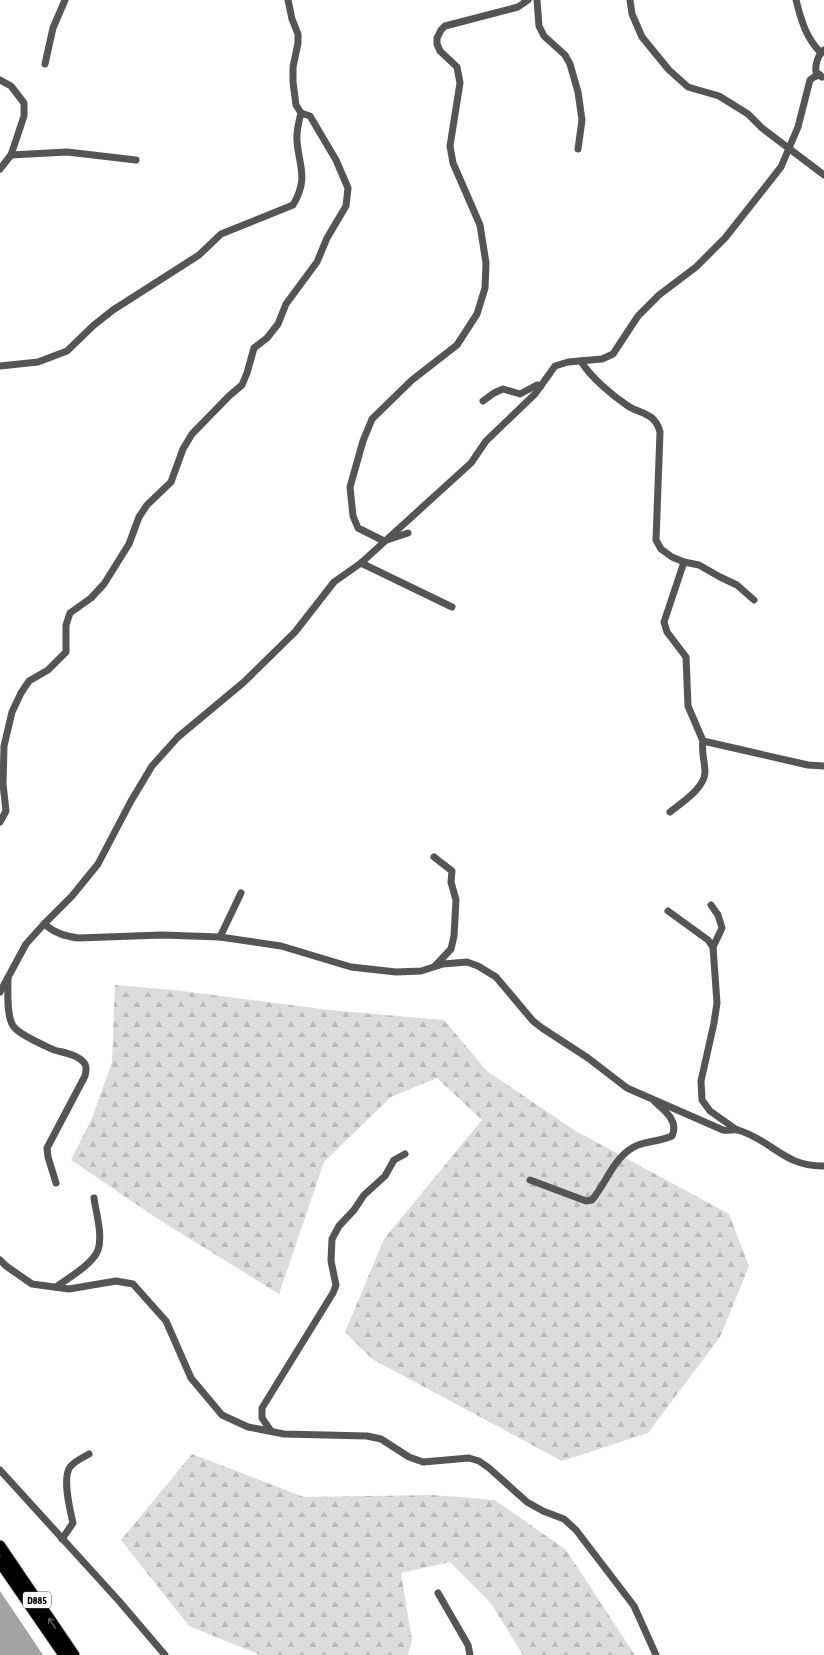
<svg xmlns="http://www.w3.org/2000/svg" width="824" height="1655" font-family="'Asap Condensed',sans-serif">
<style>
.forest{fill:url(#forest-firs)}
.water{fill:#a3a3a3}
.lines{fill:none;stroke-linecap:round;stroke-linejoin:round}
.highway-casing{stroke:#dbdbdb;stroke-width:13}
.minor{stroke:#555;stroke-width:7}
.highway{stroke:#000;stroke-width:11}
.oneway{stroke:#595959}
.labels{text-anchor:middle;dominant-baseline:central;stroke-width:3;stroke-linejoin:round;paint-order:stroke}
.shield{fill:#fff;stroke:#4c4c4c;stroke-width:1}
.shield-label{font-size:10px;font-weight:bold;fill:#000}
</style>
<defs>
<pattern id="forest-firs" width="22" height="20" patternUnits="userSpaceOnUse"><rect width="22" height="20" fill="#dcdcdc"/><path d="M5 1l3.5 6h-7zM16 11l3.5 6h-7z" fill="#bbb"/></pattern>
</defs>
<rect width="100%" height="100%" fill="#fff"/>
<g class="forest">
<polygon points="115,985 174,990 329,1010 444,1020 487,1071 574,1130 729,1214 749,1266 720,1337 648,1433 562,1461 372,1359 345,1332 384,1239 482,1120 437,1078 391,1097 324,1162 279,1294 158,1219 71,1160 92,1118 112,1062"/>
<polygon points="192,1454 304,1497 433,1495 495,1500 566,1550 635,1655 523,1655 490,1602 450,1562 401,1573 412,1640 408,1655 260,1655 189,1626 121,1540"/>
</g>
<polygon class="water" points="0,1591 43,1655 0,1655"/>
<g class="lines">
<defs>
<g id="highway">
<polyline points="0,1546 74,1655"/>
<polyline points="0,1562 64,1655"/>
</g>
</defs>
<use href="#highway" class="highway-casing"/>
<g class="minor">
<polyline points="288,0 292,19 298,34 298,43 293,67 293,82 296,105 301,113"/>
<polyline points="537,0 539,26 544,36 565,55 570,64 578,92 582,120 578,149"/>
<polyline points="630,0 632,14 642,37 669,70 688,87 719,96 748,114 762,128 824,175"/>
<path d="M796,0C801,20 806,38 821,53"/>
<polyline points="45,64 53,28 65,0"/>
<path d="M822,77L816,72C815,64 818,55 824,50"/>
<polyline points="0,80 11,86 24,103 24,116 11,155 0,169"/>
<polyline points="11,155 67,152 136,160"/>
<path d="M581,361C590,377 613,396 628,406C643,415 655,413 660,432L656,540L661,549L672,557L684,562L699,565L720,577L737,585L754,600"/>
<path d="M0,366L38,362L67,351L94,325L113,310L199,255L221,234L293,205C309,178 299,167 297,141C296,132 299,121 301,113L310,116L336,160L348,188L346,206L327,238L317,262L286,304L278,324L267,338L254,348L247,373L242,385L229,396L192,434L183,449L171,482L147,505L139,517L129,544L104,584L91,598L70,613L66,625V652L48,670L29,681L21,693L12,712L4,746L3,784L6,811L0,822"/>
<polyline points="483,401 494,393 503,389 520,394 537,385 541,386"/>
<polyline points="408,533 384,541 358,528 353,516 350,487 363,441 372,419 412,380 457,345 477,314 485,288 486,263 480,225 453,163 450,146 460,83 457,67 440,51 437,44 437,38 441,30 445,26 518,7 528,0"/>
<polyline points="361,563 452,607"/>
<polyline points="703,741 808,765 824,766"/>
<path d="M670,812C681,803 705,788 705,772C705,762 701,752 703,741L688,706L686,657L667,632L664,622L684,562"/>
<polyline points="434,857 452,871 451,882 456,900 454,936 451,949 435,966"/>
<polyline points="711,905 718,915 722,928 713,947 717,1003 714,1023 701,1081 702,1100 710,1111 737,1130"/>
<polyline points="668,911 708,940 713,947"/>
<path d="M44,924C55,933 64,936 78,938L162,935L220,937L281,946L351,967L396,972L421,971L443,964L467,962L478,966L496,977L533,1021L542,1028L588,1058L627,1088L723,1130C728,1131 734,1129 738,1130C772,1140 784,1167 824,1166"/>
<polyline points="220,937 241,893"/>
<path d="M8,978C8,991 6,1018 14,1027C21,1036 44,1045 54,1050C64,1053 78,1054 85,1064C87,1068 86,1072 85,1076L47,1148L48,1157L56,1183"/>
<polyline points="0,992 26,944 44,924 72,896 98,864 131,801 152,766 178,737 244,682 295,632 334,582 361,563 471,463 486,441 535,394 555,366 568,362 602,359 613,354 638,316 659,295 696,267 725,238 781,167 798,127 810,80 814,77 820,75"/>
<path d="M530,1180L586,1201L592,1200C607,1182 615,1154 638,1145C649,1141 661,1141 672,1136C679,1121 665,1111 655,1102"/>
<polyline points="0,1260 6,1266 32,1284 69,1289 116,1281 133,1284 166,1321 191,1378 222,1415 248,1427 284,1434 367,1436 381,1439 409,1457 423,1462 469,1458 479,1461 489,1468 527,1502 543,1511 564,1519 576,1530 634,1606 656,1655"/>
<path d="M56,1287C67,1279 93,1264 98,1250C103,1235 96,1213 94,1198"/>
<polyline points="271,1431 262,1418 262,1408 333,1293 336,1285 331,1261 332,1239 339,1226 354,1210 364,1195 385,1176 394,1160 405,1154"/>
<polyline points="0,1470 119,1601 165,1655"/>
<path d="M62,1539L73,1523C70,1510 62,1478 70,1467C75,1461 82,1458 89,1454"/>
<polyline points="438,1593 468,1645 470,1655"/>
</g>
<use href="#highway" class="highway"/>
</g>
<defs><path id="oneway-shaft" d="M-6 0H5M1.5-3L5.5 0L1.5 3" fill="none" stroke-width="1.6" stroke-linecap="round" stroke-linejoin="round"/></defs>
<use class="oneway" href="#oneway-shaft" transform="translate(52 1623) rotate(-124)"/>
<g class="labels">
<rect class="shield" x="23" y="1592" width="28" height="16" rx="3"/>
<g class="shield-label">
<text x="37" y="1600">D885</text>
</g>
</g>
</svg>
